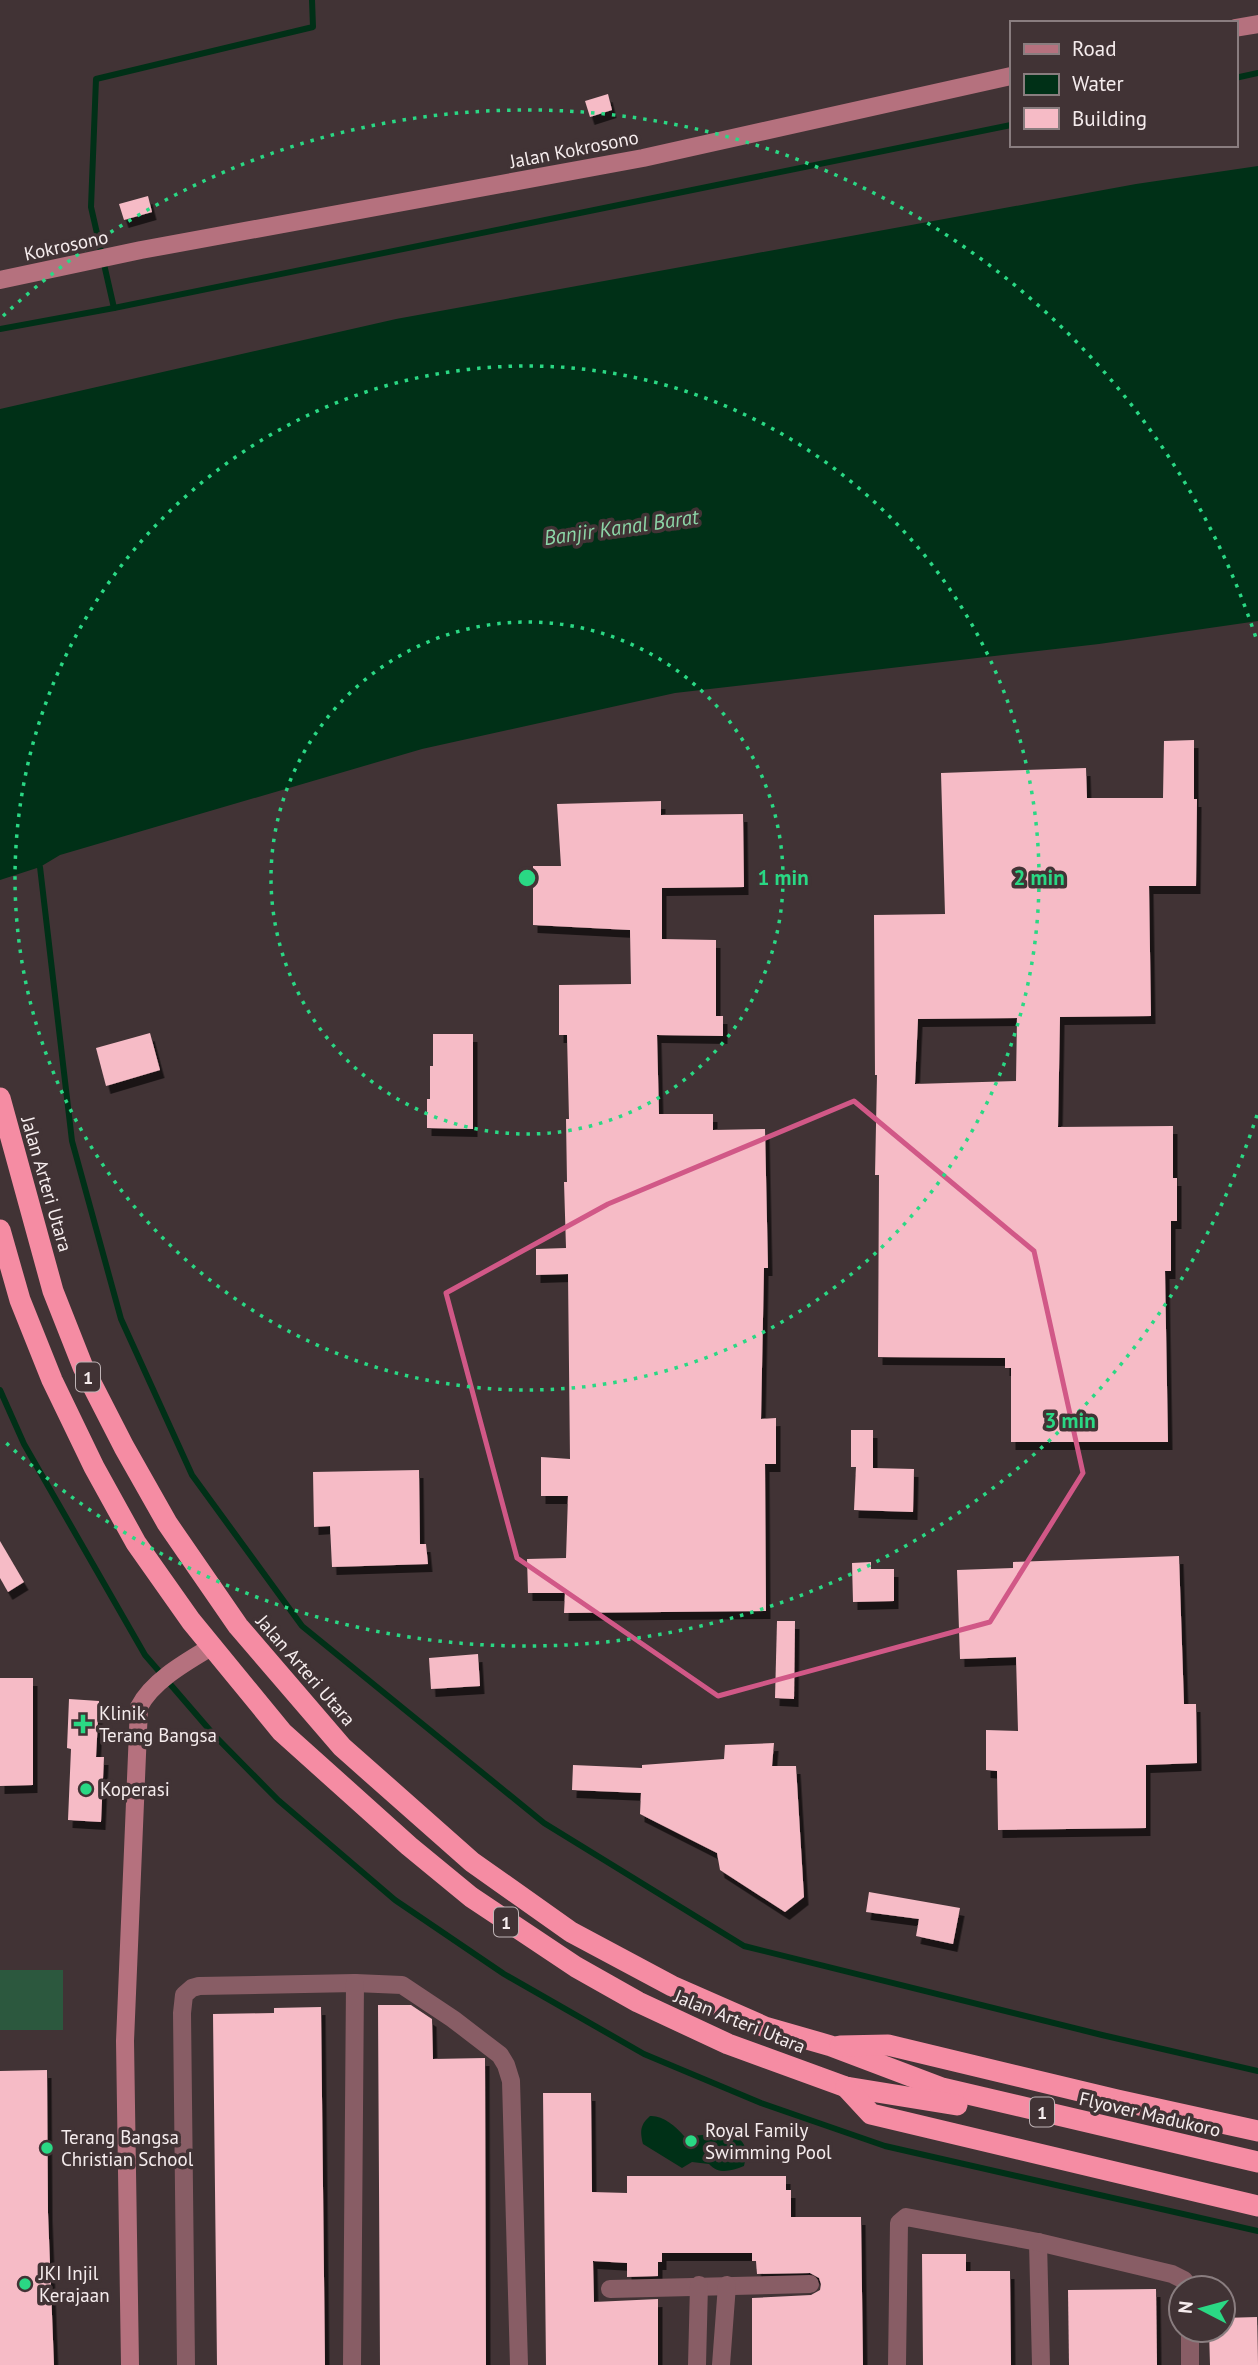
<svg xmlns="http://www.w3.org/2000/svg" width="1258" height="2365" font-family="'PT Sans',sans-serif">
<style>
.green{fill:#2c583e}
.water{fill:#003017}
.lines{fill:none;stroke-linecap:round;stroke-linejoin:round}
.stream{stroke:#003017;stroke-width:6}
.building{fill:#f6bbc6;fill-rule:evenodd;filter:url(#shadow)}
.street{stroke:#885d65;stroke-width:18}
.secondary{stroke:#b5717e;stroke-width:18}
.highway{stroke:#f58ca3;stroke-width:21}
.marked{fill:none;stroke:#d15887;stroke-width:5;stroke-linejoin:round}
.ring{fill:none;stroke:#2ad884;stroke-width:3.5;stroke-dasharray:3.5 7}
.poi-dot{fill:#2ad884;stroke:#413335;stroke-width:2.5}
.labels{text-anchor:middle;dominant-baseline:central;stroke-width:7;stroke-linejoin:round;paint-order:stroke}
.shield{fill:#413335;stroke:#bfb4b6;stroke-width:2}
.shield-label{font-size:18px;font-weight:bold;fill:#f5eced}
.street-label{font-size:19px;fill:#f5eced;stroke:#413335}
.poi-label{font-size:19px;fill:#f5eced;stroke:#413335;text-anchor:start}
.water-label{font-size:21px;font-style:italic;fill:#8cd5a7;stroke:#413335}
.centre{fill:#2ad884;stroke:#413335;stroke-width:3.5}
.ring-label{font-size:21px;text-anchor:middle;font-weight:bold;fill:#2ad884;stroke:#413335;stroke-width:7;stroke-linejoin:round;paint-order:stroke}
</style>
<defs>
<filter id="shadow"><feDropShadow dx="4.5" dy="8" stdDeviation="0" flood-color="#0009"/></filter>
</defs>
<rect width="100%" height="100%" fill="#413335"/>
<rect class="green" x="0" y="1970" width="63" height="60"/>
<g class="water">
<polygon points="1258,166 1258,621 1099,644 675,693 422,749 60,855 40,867 0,880 0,409 396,319 1136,184"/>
<path d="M650,2116C662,2115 676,2126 684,2136C709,2136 756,2123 744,2166C731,2171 719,2175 709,2164L692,2162L682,2168L643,2144C640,2131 640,2125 650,2116Z"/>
</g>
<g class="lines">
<g class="stream">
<polyline points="1235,78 1258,73"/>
<polyline points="114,308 91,207 96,79 313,27 312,0"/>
<polyline points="0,329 114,308 1011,125"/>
<polyline points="40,867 72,1141 121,1319 192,1475 302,1626 544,1823 744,1946 1102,2035 1258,2071"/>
<polyline points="0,1390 24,1444 145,1655 214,1735 278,1800 395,1900 504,1974 644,2054 761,2103 885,2146 1258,2231"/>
</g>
</g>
<g class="building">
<polygon points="608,94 612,110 590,117 585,101"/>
<polygon points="148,196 152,212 124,220 119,204"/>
<path d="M1194,740V799H1197L1196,886H1149L1151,1016L1060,1017L1058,1127L1173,1126V1178H1177V1221H1171V1271H1165L1168,1442H1011V1368H1005V1358L878,1357L879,1175H875L877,1075H875L874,915L945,914L941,773L1086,768L1087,798H1163L1164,741ZM1017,1018L1016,1081L915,1084L918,1019Z"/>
<polygon points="661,801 661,815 743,814 744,887 662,888 662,939 716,940 716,1016 723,1016 723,1036 657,1035 659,1114 713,1114 713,1130 765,1129 768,1268 764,1268 761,1419 776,1418 776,1464 765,1464 766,1611 564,1613 565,1593 528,1593 527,1559 566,1558 568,1496 541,1496 541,1457 570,1459 568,1274 536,1275 536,1249 566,1248 564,1182 567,1182 566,1119 569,1119 567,1035 559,1035 559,985 631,984 630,930 533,925 533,866 561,866 557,804"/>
<polygon points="150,1033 160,1070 106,1086 96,1048"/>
<polygon points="433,1034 473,1034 473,1129 427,1128 427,1099 430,1099 430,1066 433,1066"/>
<polygon points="851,1430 873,1430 873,1468 914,1469 913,1512 854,1510 856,1467 851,1467"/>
<polygon points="419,1470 420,1544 426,1544 428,1564 332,1567 330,1526 314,1527 313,1472"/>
<polygon points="0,1541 24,1582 8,1592 0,1578"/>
<polygon points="1179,1556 1184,1704 1196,1704 1197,1763 1146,1765 1146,1828 998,1830 997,1771 986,1770 986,1730 1018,1731 1016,1657 960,1659 957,1570 1013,1568 1013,1562"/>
<polygon points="871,1562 871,1569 894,1569 894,1601 853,1602 852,1563"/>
<polygon points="777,1621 795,1621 794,1699 775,1698"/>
<polygon points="478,1654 480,1686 431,1689 429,1658"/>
<polygon points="0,1678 33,1678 33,1785 0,1786"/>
<polygon points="69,1699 99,1701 96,1757 104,1757 101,1822 68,1820 71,1749 67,1748"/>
<polygon points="774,1743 772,1766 796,1766 804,1897 785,1912 720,1870 717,1853 640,1814 641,1793 572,1790 573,1765 642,1768 642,1765 724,1759 725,1745"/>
<polygon points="869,1892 960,1908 953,1944 916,1936 919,1919 866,1912"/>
<polygon points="378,2005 411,2005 432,2019 433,2059 485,2058 486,2365 380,2365"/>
<polygon points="321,2007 325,2365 217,2365 213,2014 274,2013 274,2008"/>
<polygon points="47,2070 48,2213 54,2365 0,2365 0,2071"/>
<polygon points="543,2093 591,2093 592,2192 627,2193 627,2176 786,2176 786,2190 791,2190 791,2217 861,2217 863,2365 752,2365 752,2298 811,2295 820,2290 821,2284 819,2278 810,2273 757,2274 756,2261 752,2261 752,2253 662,2253 662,2262 658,2262 658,2276 627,2277 627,2263 593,2261 594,2302 658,2299 658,2365 546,2365"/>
<polygon points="922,2254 966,2254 966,2271 1010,2271 1011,2365 923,2365"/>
<polygon points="1156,2289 1157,2365 1069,2365 1068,2290"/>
<polygon points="1257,2317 1258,2365 1210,2365 1209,2330 1223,2330 1223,2318"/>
</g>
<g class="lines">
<g class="street">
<polyline points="1038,2242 1041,2365"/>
<polyline points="610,2289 810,2284"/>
<polyline points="1190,2330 1190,2365"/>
<polyline points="186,2365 182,2013 184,1995 192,1988 199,1986 355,1983 402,1985 453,2019 500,2055 506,2065 511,2081 519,2365"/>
<polyline points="352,2365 355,1983"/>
<polyline points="697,2365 699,2285"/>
<polyline points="721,2365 727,2285"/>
<polyline points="897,2365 899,2223 906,2217 1038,2242 1172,2274 1184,2280 1189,2288"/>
</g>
<g class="secondary">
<polyline points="1235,28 1258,24"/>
<polyline points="0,280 141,250 643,158 1011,76"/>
<path d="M130,2365L125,2041L139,1707C152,1681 186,1662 211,1647"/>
</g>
<g class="highway">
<polyline points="0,1098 53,1291 83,1367 124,1447 167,1523 238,1626 342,1747 472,1862 571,1932 672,1986 765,2027 831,2046 942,2088 1258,2162"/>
<polyline points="0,1230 20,1300 52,1380 94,1467 136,1543 191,1621 282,1732 409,1846 471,1897 576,1967 638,2002 728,2044 846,2087 957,2105"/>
<polyline points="840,2046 888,2045 1117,2100 1258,2131"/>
<polyline points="846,2087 871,2114 1258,2206"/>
</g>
</g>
<path class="marked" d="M854,1101L1034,1251L1083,1473L990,1622L718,1696L517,1558L446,1293L608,1204Z"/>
<g class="ring">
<circle cx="527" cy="878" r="256"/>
<circle cx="527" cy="878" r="512"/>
<path d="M1257 1115A768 768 0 0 1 3 1440M3 316A768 768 0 0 1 1257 641"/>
</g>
<g class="poi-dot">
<path d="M79.5 1713.5h7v7h7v7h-7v7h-7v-7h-7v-7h7z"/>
<circle cx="86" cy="1789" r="7"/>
<circle cx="691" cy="2141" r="7"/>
<circle cx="47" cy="2148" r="7"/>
<circle cx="25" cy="2284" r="7"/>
</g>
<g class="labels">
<g class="shield">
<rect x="76" y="1362.5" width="24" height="29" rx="5"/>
<rect x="494" y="1907.5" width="24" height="29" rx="5"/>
<rect x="1030" y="2097.5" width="24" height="29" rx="5"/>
</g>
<g class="shield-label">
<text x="88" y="1377">1</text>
<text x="506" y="1922">1</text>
<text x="1042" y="2112">1</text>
</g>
<g class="street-label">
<text transform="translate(574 149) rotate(-11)">Jalan Kokrosono</text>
<text transform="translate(66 245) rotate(-12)">Kokrosono</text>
<text transform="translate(47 1184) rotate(74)">Jalan Arteri Utara</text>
<text transform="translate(306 1670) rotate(49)">Jalan Arteri Utara</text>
<text transform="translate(740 2021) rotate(22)">Jalan Arteri Utara</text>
<text transform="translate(1150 2114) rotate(13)">Flyover Madukoro</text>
</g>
<g class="poi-label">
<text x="99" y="1713">Klinik<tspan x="99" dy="22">Terang Bangsa</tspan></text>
<text x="100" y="1789">Koperasi</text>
<text x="705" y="2130">Royal Family<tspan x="705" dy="22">Swimming Pool</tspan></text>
<text x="61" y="2137">Terang Bangsa<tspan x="61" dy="22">Christian School</tspan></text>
<text x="39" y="2273">JKI Injil<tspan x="39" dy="22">Kerajaan</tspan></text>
</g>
<g class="water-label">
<text transform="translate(621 527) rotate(-8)">Banjir Kanal Barat</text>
</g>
</g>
<circle cx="527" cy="878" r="10" class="centre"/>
<g class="ring-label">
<text x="783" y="885">1 min</text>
<text x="1039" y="885">2 min</text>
<text x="1070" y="1428">3 min</text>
</g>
<rect x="1010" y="21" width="228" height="126" fill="#413335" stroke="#897d7f" stroke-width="2"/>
<rect x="1024" y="44" width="35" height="10" fill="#b5717e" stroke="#897d7f" stroke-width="2"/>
<text x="1072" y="56" font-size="21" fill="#f5eced">Road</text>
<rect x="1024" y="74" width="35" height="21" fill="#003017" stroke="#897d7f" stroke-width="2"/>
<text x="1072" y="91" font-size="21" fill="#f5eced">Water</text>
<rect x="1024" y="108" width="35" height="21" fill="#f6bbc6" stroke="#897d7f" stroke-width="2"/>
<text x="1072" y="126" font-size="21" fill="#f5eced">Building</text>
<g transform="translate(1202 2309) rotate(276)"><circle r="33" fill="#413335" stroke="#897d7f" stroke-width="2"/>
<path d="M0-5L12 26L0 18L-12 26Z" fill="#2ad884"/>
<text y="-10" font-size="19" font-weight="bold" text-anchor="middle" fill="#f5eced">N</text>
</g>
</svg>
